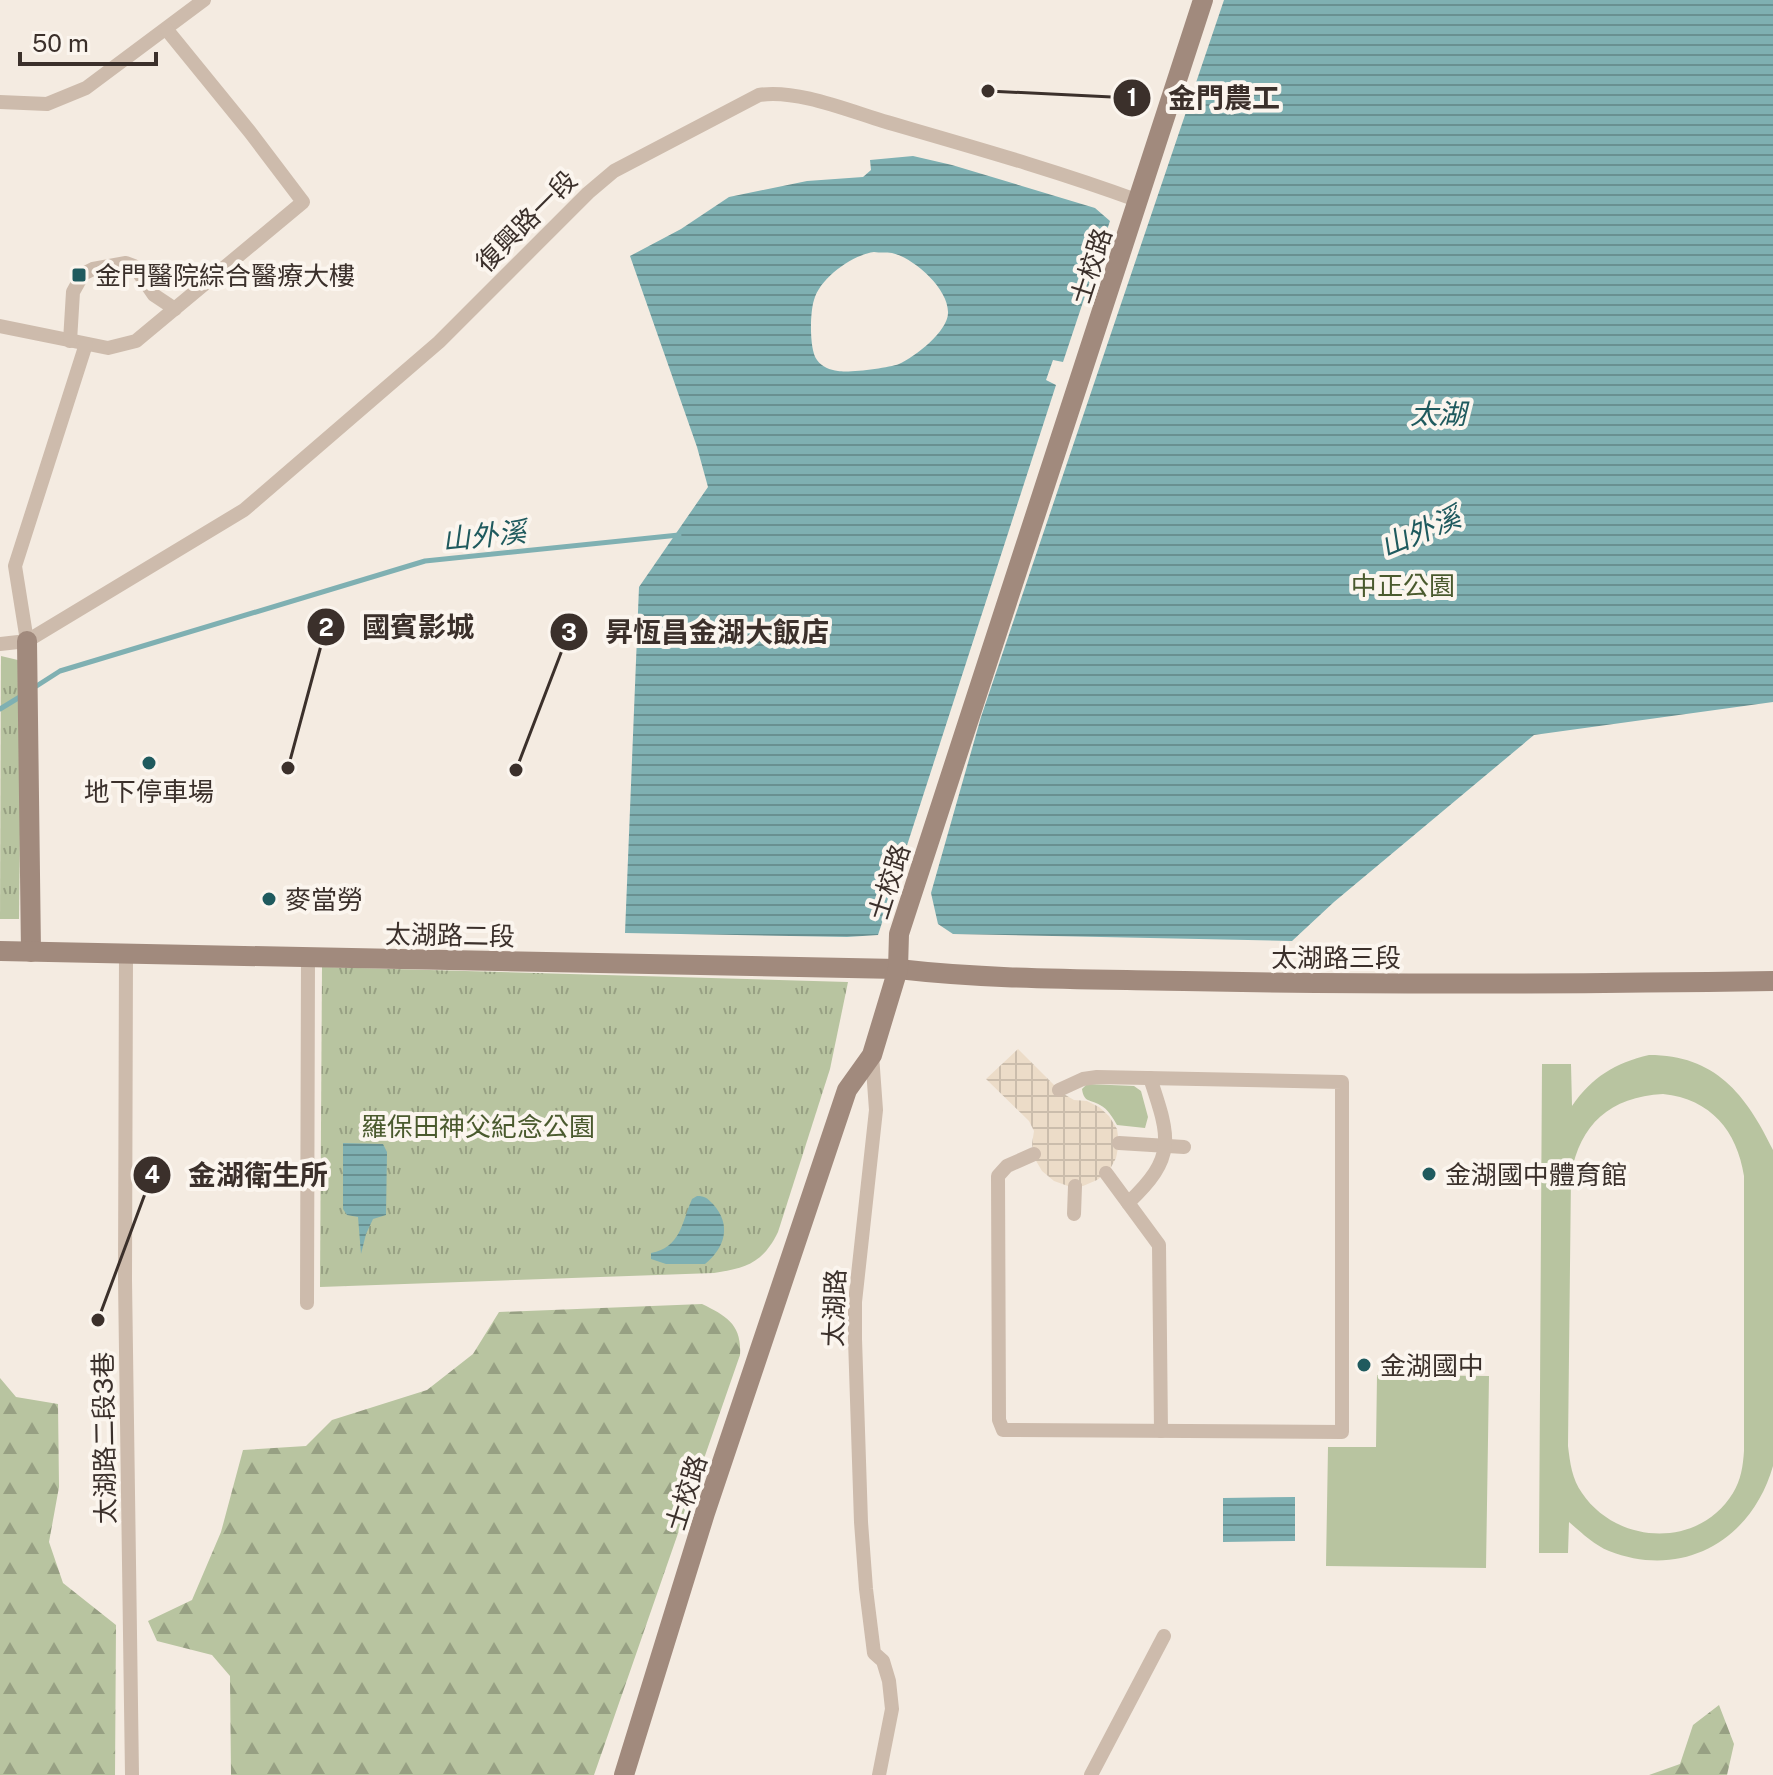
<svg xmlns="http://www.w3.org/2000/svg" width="1773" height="1775" font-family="'Public Sans','Noto Sans TC',sans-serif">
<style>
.grass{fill:#b8c4a0;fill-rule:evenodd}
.forest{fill:url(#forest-firs)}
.park{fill:url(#park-tufts)}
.plaza{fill:url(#plaza-grid)}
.water{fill:url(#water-rules);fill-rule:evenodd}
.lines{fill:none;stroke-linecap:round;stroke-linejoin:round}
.stream{stroke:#7fb0b2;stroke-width:5}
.street{stroke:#cdbbac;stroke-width:14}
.secondary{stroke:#a18a7d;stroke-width:20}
.poi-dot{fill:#1f5a5e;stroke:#fbf5ee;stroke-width:3}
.labels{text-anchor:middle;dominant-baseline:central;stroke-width:8;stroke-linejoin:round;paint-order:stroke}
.street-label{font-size:26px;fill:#3b302b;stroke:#fbf5ee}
.poi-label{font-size:26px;fill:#3b302b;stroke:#fbf5ee;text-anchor:start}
.park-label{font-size:26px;fill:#4a5a2e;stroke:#fbf5ee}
.water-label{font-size:28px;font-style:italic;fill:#1f5a5e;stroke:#fbf5ee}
.leader{fill:none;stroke:#3b302b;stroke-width:3}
.callout-dot{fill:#3b302b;stroke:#fbf5ee;stroke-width:3}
.mark-label{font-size:24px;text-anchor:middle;font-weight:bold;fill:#fff}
.callout-label{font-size:28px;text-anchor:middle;font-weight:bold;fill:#3b302b;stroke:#fbf5ee;stroke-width:8;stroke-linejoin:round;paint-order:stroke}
</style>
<defs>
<pattern id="forest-firs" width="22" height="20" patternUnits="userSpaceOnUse" patternTransform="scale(2)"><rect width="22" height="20" fill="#b8c4a0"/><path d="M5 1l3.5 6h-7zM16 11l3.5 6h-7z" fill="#97a083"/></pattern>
<pattern id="park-tufts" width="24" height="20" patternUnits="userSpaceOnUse" patternTransform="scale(2)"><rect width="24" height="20" fill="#b8c4a0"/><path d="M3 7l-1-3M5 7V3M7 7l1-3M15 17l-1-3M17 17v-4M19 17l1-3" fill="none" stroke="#97a083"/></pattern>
<pattern id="plaza-grid" width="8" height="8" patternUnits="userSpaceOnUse" patternTransform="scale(2)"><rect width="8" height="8" fill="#ecdcc8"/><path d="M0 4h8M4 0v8" fill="none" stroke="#cbbdac"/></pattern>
<pattern id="water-rules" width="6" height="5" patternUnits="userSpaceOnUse" patternTransform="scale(2)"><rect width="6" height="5" fill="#7fb0b2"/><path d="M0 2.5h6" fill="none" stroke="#699091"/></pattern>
</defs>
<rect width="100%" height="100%" fill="#f4ebe1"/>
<g class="grass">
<path d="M1649,1055C1715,1055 1746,1094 1773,1150V1466C1752,1540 1683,1580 1609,1551C1594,1545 1582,1533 1569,1522L1568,1553H1539L1542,1064H1571L1572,1106C1592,1077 1615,1063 1649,1055ZM1663,1094C1711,1099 1737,1131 1744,1176V1451C1743,1466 1741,1480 1733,1493C1699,1549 1617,1545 1582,1493C1572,1479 1570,1463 1568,1446L1571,1175C1580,1124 1610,1097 1663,1094Z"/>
<path d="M1087,1084L1134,1086L1141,1091L1148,1117L1145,1128L1117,1125C1113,1118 1108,1109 1100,1105C1090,1099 1084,1103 1082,1089Z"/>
<polygon points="1377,1375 1489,1376 1486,1568 1326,1566 1328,1447 1376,1447"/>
</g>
<g class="forest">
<path d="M702,1304C727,1316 742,1325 740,1355L594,1775H231L230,1676L212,1655L157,1641L148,1621L192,1600L221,1532L243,1450L306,1446L332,1420L427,1390L473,1354L499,1312Z"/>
<polygon points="0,1378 16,1397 58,1404 59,1487 49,1542 63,1583 116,1625 115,1775 0,1775"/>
<polygon points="1719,1705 1734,1744 1727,1775 1649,1775 1680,1764 1693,1725"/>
</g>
<g class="park">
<polygon points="1,656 22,661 19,919 0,919"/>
<path d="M322,967L848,982L830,1069L778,1232C763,1263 746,1268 714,1273L320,1287Z"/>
</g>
<polygon class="plaza" points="1018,1049 1062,1093 1074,1100 1087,1101 1099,1107 1109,1116 1117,1129 1119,1143 1116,1158 1109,1171 1097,1180 1083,1186 1068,1186 1054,1181 1042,1171 1035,1159 1032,1144 1034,1131 1029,1121 986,1079"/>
<g class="water">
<polygon points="1224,0 1773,0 1773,702 1534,735 1334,902 1292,941 953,934 938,924 931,893 981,717"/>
<path d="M913,156L952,165L1095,208L1110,221L1063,362L1053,360L1046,380L1056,385L878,935L847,937L625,933L639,587L708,487L697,447L630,256L681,229L729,197L807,181L863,177L871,170L870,160ZM874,252C880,253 886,252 892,253C914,258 949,289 948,313C948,331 915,357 899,364C888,368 850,373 838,371C830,370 822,367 817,360C809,350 810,312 814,300C820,278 852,255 874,252Z"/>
<polygon points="343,1143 383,1144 387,1152 386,1215 373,1219 366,1234 361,1254 358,1217 347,1215 343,1209"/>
<path d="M697,1196C705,1196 707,1198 713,1204C732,1225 725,1248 705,1264H666L651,1259V1253C681,1247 681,1224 692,1199Z"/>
<polygon points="1295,1497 1295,1541 1223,1542 1223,1498"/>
</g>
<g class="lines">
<g class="stream">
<polyline points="35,687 60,671 425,561 679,535"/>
<polyline points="0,709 23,695"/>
</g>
<g class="street">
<polyline points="0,102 47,104 86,88 204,0"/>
<polyline points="0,326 108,348 136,341 303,202 250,132 167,30"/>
<polyline points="70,341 73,292 83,274 93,269 126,263 134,266 154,295 175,309"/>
<polyline points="27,641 15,566 86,344"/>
<path d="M0,644L27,641L244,510L439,342L588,193L614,171L759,95C796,89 847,110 883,121C969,146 1055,170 1139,201"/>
<polyline points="126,955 125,1280 132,1775"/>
<polyline points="872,1055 876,1110 855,1302 855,1339 861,1522 866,1589 874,1653 883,1661 889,1681 892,1709 879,1775"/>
<polyline points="1119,1143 1184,1147"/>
<polyline points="1034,1154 1007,1166 998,1176 999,1420 1003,1430 1342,1432 1342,1082 1097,1077 1083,1079 1059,1090"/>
<polyline points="1106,1173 1159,1245 1161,1431"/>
<path d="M1128,1203C1177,1157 1170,1138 1150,1078"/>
<polyline points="1074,1214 1075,1186"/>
<polyline points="307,1303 308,959"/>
<polyline points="1091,1775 1164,1636"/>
</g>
<g class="secondary">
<polyline points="27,641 31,952"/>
<path d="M0,951L898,969C993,980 1089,979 1184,981C1380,985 1577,984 1773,981"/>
<polyline points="624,1775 705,1513 847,1090 872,1055 898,969 899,934 1203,0"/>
</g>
</g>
<g class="poi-dot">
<rect x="71" y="267" width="16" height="16" rx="4"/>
<circle cx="149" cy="763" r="8"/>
<circle cx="269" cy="899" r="8"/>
<circle cx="1429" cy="1174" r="8"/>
<circle cx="1364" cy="1365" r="8"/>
</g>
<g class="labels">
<g class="street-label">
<text transform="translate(526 221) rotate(-45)">復興路一段</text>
<text transform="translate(1091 266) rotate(-72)">士校路</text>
<text transform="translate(889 882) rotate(-72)">士校路</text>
<text transform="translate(450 935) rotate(1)">太湖路二段</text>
<text x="1336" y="957">太湖路三段</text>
<text transform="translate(834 1308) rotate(-88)">太湖路</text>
<text transform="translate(104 1438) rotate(-91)">太湖路二段3巷</text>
<text transform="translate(686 1493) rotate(-72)">士校路</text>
</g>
<g class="poi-label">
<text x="95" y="275">金門醫院綜合醫療大樓</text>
<text x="149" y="791" text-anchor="middle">地下停車場</text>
<text x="285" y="899">麥當勞</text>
<text x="1445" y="1174">金湖國中體育館</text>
<text x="1380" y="1365">金湖國中</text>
</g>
<g class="park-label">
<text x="1403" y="585">中正公園</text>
<text x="478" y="1126">羅保田神父紀念公園</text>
</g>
<g class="water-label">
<text x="1438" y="413">太湖</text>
<text transform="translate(1420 531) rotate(-23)">山外溪</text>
<text transform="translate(484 535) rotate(-6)">山外溪</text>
</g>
</g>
<path class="leader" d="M988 91L1132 98M288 768L326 627M516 770L569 632M98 1320L152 1175"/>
<g class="callout-dot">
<circle cx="988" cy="91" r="8"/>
<circle cx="288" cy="768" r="8"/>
<circle cx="516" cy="770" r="8"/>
<circle cx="98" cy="1320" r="8"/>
<circle cx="1132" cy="98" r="20"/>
<circle cx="326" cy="627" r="20"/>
<circle cx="569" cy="632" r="20"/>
<circle cx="152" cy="1175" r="20"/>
</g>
<g class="mark-label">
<text x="1132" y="106">1</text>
<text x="326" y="636">2</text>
<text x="569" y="641">3</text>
<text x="152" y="1183">4</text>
</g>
<g class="callout-label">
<text x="1224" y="108">金門農工</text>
<text x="418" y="637">國賓影城</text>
<text x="717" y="642">昇恆昌金湖大飯店</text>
<text x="258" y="1185">金湖衛生所</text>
</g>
<path d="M20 52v12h136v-12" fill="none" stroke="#3b302b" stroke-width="4"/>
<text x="32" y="52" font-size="24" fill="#3b302b" stroke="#fbf5ee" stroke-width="6" paint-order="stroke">50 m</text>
</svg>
